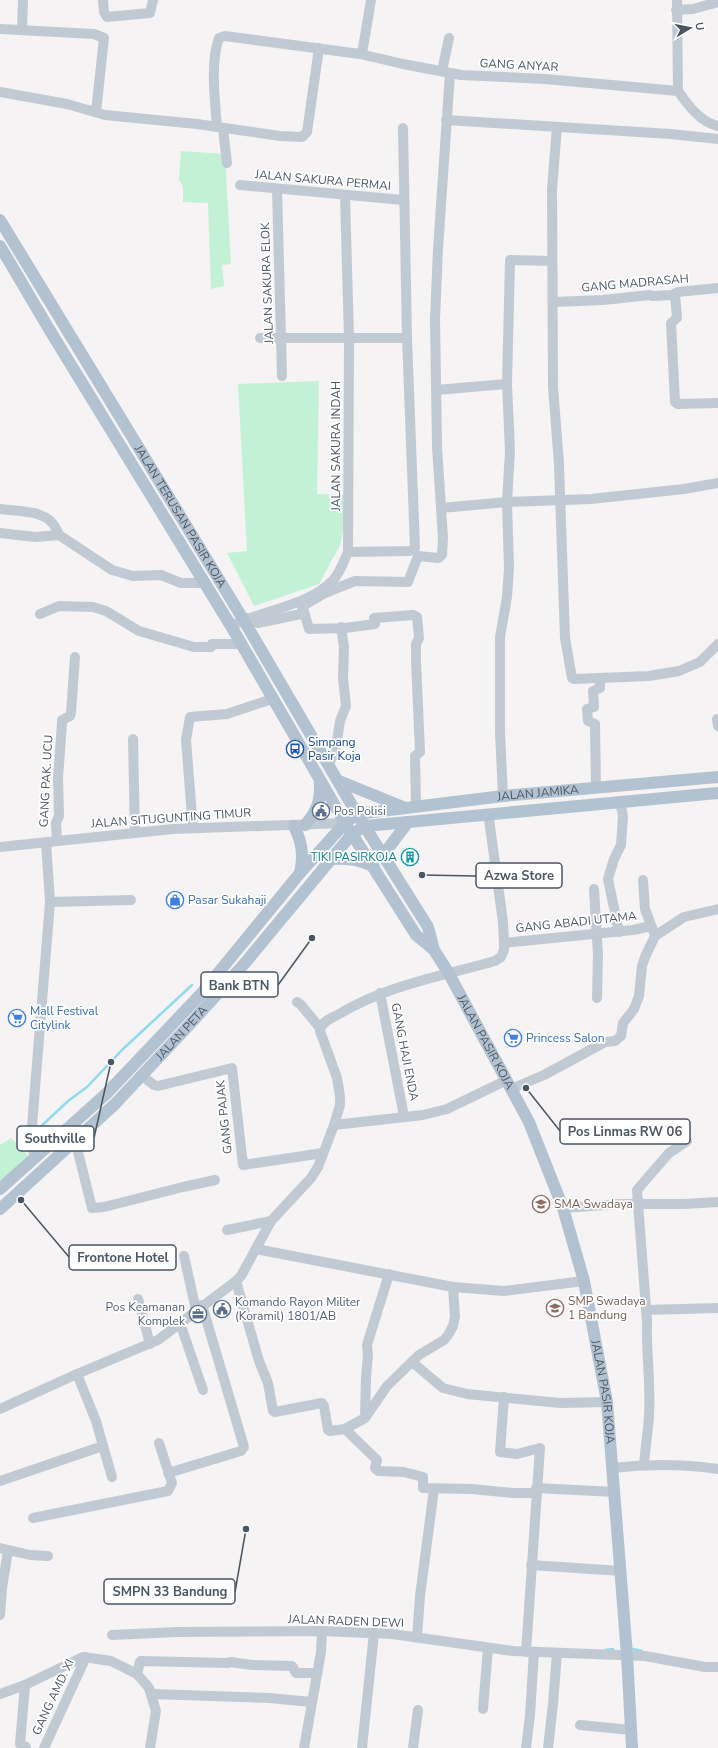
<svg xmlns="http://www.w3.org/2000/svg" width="718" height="1748" font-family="'Nunito Sans',sans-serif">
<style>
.green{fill:#c3f1d5}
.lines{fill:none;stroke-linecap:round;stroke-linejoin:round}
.stream{stroke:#90daee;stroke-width:2.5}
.minor{stroke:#c1cad2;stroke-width:10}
.major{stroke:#b3c2d1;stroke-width:12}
.labels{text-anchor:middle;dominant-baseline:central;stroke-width:3.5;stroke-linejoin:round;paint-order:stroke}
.street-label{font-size:12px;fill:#4a5661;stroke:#fff}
.transit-label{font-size:12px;fill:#164399;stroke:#fff;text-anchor:start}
.service-label{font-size:12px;fill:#4e5e75;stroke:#fff;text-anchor:start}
.culture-label{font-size:12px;fill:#0d838f;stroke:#fff;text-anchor:end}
.shop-label{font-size:12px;fill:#366cbe;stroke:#fff;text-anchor:start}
.education-label{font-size:12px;fill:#785e54;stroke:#fff;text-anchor:start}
.leader{fill:none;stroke:#4a5661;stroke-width:1.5}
.callout-dot{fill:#4a5661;stroke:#fff;stroke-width:1.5}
.callout{fill:#fff;stroke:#4a5661;stroke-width:1.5}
.callout-label{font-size:13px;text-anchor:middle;font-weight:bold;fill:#4a5661}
</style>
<rect width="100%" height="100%" fill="#f5f3f3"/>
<g class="green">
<polygon points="181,151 225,154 231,264 222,265 224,286 211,289 208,203 183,202 183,186 179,180"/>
<polygon points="319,381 317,494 344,495 344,528 340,545 319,584 254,606 227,553 247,551 238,384"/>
<polygon points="11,1138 33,1161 0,1189 0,1145"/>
</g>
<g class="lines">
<g class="stream">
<polyline points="35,1132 68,1101 87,1087 123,1049 192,985"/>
<polyline points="633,1649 642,1651"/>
<polyline points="605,1650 613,1649"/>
</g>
<g class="minor">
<polyline points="103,0 104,12 107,17 150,13 153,0"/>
<path d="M677,0L678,91C687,104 701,123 718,126"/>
<polyline points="676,10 693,9 718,2"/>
<polyline points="0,29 94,34 104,38 96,112"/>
<polyline points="22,29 23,0"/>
<polyline points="360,54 363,48 371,0"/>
<polyline points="442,71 449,38"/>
<polyline points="0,92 67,104 105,115 197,124 280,136 302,137 307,132 319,48"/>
<polyline points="446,120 671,134 718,139"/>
<path d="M217,127C215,102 210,62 219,38L225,36L360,54L403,64L461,75L545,79L678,91"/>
<polyline points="557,127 552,189 553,387 559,464 565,638 572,678 574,679 649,676 679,671 700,662 718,644"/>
<polyline points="223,129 227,163"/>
<polyline points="240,185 403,200"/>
<polyline points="277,189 282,376"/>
<polyline points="675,294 677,318 671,323 675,402 678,404 718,403"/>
<polyline points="554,302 603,300 650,295 652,296 672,295 678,292 718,288"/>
<polyline points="260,338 407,338"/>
<polyline points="436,390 507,384"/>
<polyline points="441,508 507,502 591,499 684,489 718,483"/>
<path d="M0,509C16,511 43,510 53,524C56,527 57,532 59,535"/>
<polyline points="0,533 35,537 59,535 112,570 133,576 161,575 181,583 204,583"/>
<polyline points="348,552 410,551 415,548 407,338 403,128"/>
<polyline points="303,608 309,629 345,628 375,624 374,618 413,615 417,617 419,638 416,644 416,660 420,752 415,756 416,806"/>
<polyline points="40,614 59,606 93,607 106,611 139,631 194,647 211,647 212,644 242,644"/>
<polyline points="248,618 258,623 301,614 303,606 325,593 355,581 408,582 418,556 438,558 442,555 443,538 437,447 435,319 438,249 450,73"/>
<path d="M231,626C262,610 310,606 334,579C340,572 344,561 348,552L349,338L345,196"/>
<polyline points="717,719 718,726"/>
<polyline points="133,739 135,833"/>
<polyline points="329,764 336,747 340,721 346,706 343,678 344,647 341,627"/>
<polyline points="596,788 595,724 588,721 587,709 594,707 593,691 600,688 600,678"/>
<polyline points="503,796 500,732 500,637 507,597 509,568 507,502 510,451 507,384 510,260 552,261"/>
<polyline points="193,828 186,740 190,717 227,714 272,699"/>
<polyline points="57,841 56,823 59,816 58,778 62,723 62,720 70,716 71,713 75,657"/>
<polyline points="46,842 50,902 131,900"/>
<polyline points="0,847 173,829 345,823"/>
<polyline points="643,880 645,909 654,933"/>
<polyline points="594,889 598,955 597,998"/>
<polyline points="619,932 608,879 614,859 621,845 623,816 620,802"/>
<polyline points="504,943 633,930 651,926"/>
<polyline points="380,993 404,1116"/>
<polyline points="297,1002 301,1005 320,1028"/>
<polyline points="141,1075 154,1085 158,1086 232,1068 243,1165 323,1153"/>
<polyline points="511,1089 544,1075 605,1042 615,1041 621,1036 623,1023 634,1009 639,996 642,966 645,957 655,936 684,917 718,909"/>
<polyline points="334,1125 423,1115 447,1109 507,1080"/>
<polyline points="75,1140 92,1208 104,1207 183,1187 215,1180"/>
<polyline points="37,1157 33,1151 31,1138 50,902"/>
<polyline points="563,1208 620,1204 684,1204 718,1202"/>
<polyline points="227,1230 271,1221"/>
<polyline points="256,1249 453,1287 504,1291 584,1281"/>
<polyline points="184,1256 196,1310"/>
<polyline points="236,1281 259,1361 268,1383 273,1411 275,1412 322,1403 324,1406 328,1430 330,1431 345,1429 365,1418 387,1386 419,1355 444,1340 448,1335 453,1326 455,1317 453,1287"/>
<polyline points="138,1299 150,1344"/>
<polyline points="646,1310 718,1308"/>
<polyline points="180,1323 203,1390"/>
<polyline points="412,1362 443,1388 467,1394 560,1403 607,1402"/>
<polyline points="504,1397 500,1452 517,1454 540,1448 526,1652"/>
<path d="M0,1409L77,1374L158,1340L236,1281L241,1276L271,1221L311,1178L318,1167L334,1125L340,1105V1096L337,1078L320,1031C320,1022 332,1018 339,1014C388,985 442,976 495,961L501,957L504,950V943L503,922L489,819L487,814"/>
<polyline points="365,1417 366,1378 368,1355 367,1345 389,1274"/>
<polyline points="345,1429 377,1460 375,1468 378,1471 404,1472 423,1477 423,1488 472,1489 513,1493 536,1493"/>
<polyline points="103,1446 112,1477"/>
<path d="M644,1465C645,1449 648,1432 649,1416C651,1384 646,1353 647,1321L637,1190L669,1153L687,1141"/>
<path d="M613,1468C648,1464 683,1464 718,1469"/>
<polyline points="168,1473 241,1451 244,1447 202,1305"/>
<polyline points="0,1481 103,1446 96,1421 77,1374"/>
<polyline points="536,1488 615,1492"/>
<polyline points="33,1518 168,1491 172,1483 159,1443"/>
<polyline points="0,1548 30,1555 48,1556"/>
<polyline points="531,1565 621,1571"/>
<polyline points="0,1615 2,1588 8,1551"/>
<polyline points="112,1635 177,1632 322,1631 392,1634 513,1651 645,1656 705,1667 718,1667"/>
<polyline points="417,1637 420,1596 434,1489"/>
<polyline points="137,1674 140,1662 141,1661 228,1663 230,1662 252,1665 292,1666 296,1673 317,1673"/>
<polyline points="25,1685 20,1744 26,1747 25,1748"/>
<polyline points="0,1694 25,1685 83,1657 111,1661 137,1674 149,1688 156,1711 150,1748"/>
<polyline points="152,1694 269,1698 312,1702"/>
<polyline points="483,1709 488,1648"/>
<polyline points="580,1725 631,1730"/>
<polyline points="44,1748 86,1657"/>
<polyline points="304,1748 321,1652 322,1631"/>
<polyline points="362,1748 374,1633"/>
<polyline points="413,1748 418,1710"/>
<polyline points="526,1748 530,1715 534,1652"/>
<polyline points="548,1748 553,1704 557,1653"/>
</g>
<g class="major">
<path id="s1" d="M0,220L243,619L357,814L428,927L434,950"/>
<path id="s2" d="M0,246L49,329L231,626L345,823L416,935L434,950L448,972L529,1122L563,1208L584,1281L607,1402L627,1655L632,1748"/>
<polyline points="339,781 403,807"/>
<path d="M305,825C317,812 321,800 320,781"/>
<path d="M294,826C302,842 304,855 300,873"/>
<polyline points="384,854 408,822"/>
<path d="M330,859C346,858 359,859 374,867"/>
<path id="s3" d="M0,1189L106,1094L201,994L300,873L345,823L357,814L503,796L718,777"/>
<path id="s4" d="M0,1209L115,1104L192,1022L245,963L352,834L365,826L718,793"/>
</g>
</g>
<defs>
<symbol id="bus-ring" viewBox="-11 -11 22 22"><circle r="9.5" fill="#fff" stroke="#1a4fb4" stroke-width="1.5"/><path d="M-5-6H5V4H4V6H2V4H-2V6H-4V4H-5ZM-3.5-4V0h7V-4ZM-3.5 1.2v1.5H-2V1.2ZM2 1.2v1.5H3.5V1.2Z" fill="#1a4fb4"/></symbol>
<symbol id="civic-ring" viewBox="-11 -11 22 22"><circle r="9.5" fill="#fff" stroke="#5c6f8a" stroke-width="1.5"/><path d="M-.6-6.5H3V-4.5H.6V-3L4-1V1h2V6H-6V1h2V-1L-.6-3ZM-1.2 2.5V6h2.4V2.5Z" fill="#5c6f8a"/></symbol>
<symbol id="building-ring" viewBox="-11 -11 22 22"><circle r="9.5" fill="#fff" stroke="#0f9aa8" stroke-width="1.5"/><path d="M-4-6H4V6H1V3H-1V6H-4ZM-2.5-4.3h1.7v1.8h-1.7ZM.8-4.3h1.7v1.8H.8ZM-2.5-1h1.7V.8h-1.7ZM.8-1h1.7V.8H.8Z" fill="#0f9aa8"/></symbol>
<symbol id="shop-ring" viewBox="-11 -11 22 22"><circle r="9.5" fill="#fff" stroke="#3f7fe0" stroke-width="1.5"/><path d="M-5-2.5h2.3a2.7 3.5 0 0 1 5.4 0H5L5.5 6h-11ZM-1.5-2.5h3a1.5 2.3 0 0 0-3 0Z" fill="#3f7fe0"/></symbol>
<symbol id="supermarket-ring" viewBox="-11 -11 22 22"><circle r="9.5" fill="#fff" stroke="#3f7fe0" stroke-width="1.5"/><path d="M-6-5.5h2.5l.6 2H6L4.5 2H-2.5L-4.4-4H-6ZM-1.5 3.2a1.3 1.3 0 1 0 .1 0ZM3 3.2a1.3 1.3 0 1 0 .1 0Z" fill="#3f7fe0"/></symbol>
<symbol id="school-ring" viewBox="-11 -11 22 22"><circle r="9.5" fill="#fff" stroke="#8d6e63" stroke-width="1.5"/><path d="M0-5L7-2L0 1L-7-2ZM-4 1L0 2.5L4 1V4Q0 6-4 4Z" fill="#8d6e63"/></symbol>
<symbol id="office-ring" viewBox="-11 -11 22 22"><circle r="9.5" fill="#fff" stroke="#5c6f8a" stroke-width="1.5"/><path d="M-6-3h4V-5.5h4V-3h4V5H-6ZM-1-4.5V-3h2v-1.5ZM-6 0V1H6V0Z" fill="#5c6f8a"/></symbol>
</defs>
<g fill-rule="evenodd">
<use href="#bus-ring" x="285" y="739" width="20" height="20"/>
<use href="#civic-ring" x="311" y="801" width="20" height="20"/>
<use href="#building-ring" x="400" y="847" width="20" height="20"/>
<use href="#shop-ring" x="165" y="890" width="20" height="20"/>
<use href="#supermarket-ring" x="7" y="1008" width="20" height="20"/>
<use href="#supermarket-ring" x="503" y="1028" width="20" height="20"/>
<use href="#school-ring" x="531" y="1194" width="20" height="20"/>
<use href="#school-ring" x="545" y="1298" width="20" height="20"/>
<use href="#civic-ring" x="212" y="1299" width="20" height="20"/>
<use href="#office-ring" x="188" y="1304" width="20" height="20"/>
</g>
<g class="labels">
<g class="street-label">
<text transform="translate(519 65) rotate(3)">GANG ANYAR</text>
<text transform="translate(323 180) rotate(5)">JALAN SAKURA PERMAI</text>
<text transform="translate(267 283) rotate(-92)">JALAN SAKURA ELOK</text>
<text transform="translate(635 283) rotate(-5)">GANG MADRASAH</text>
<text transform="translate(336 446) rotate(-90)">JALAN SAKURA INDAH</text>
<text stroke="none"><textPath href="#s1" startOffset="347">JALAN TERUSAN PASIR KOJA</textPath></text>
<text transform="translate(46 781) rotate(-87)">GANG PAK. UCU</text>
<text stroke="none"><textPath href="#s3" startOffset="701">JALAN JAMIKA</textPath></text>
<text transform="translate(171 818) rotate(-4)">JALAN SITUGUNTING TIMUR</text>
<text transform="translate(576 922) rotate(-6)">GANG ABADI UTAMA</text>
<text stroke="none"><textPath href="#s4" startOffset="253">JALAN PETA</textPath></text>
<text stroke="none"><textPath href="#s2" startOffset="934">JALAN PASIR KOJA</textPath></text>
<text transform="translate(405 1052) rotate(79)">GANG HAJI ENDA</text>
<text transform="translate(224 1117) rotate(-96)">GANG PAJAK</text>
<text stroke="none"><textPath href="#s2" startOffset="1306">JALAN PASIR KOJA</textPath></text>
<text transform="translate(346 1621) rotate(2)">JALAN RADEN DEWI</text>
<text transform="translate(53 1697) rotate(-65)">GANG AMD. XI</text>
</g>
<g class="transit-label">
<text x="308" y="742">Simpang<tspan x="308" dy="14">Pasir Koja</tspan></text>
</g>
<g class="service-label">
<text x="334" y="811">Pos Polisi</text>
<text x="235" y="1302">Komando Rayon Militer<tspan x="235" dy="14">(Koramil) 1801/AB</tspan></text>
<text x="185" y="1307" text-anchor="end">Pos Keamanan<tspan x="185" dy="14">Komplek</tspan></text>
</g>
<g class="culture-label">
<text x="397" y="857">TIKI PASIRKOJA</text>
</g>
<g class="shop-label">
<text x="188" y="900">Pasar Sukahaji</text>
<text x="30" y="1011">Mall Festival<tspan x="30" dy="14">Citylink</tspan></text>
<text x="526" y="1038">Princess Salon</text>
</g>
<g class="education-label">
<text x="554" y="1204">SMA Swadaya</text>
<text x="568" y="1301">SMP Swadaya<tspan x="568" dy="14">1 Bandung</tspan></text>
</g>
</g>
<path class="leader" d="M422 875L476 876M312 938L278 985M526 1088L560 1131M111 1062L94 1138M21 1200L69 1257M246 1529L235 1592"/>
<g class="callout-dot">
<circle cx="422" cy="875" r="4"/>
<circle cx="312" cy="938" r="4"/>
<circle cx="526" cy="1088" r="4"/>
<circle cx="111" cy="1062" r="4"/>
<circle cx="21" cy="1200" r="4"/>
<circle cx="246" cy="1529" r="4"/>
</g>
<g class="callout">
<rect x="476" y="863" width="86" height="25" rx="4"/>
<rect x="201" y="972" width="77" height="25" rx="4"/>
<rect x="560" y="1119" width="130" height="25" rx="4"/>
<rect x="17" y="1126" width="77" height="25" rx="4"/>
<rect x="69" y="1245" width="107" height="25" rx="4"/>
<rect x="104" y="1579" width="131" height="25" rx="4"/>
</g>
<g class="callout-label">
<text x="519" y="880">Azwa Store</text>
<text x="239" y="990">Bank BTN</text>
<text x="625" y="1136">Pos Linmas RW 06</text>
<text x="55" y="1143">Southville</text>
<text x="123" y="1262">Frontone Hotel</text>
<text x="170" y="1596">SMPN 33 Bandung</text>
</g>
<g transform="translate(690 28) rotate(80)" stroke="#ffffff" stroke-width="3" paint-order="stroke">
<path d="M0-3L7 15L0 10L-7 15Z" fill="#4a5661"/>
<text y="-6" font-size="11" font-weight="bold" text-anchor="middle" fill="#4a5661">U</text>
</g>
</svg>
